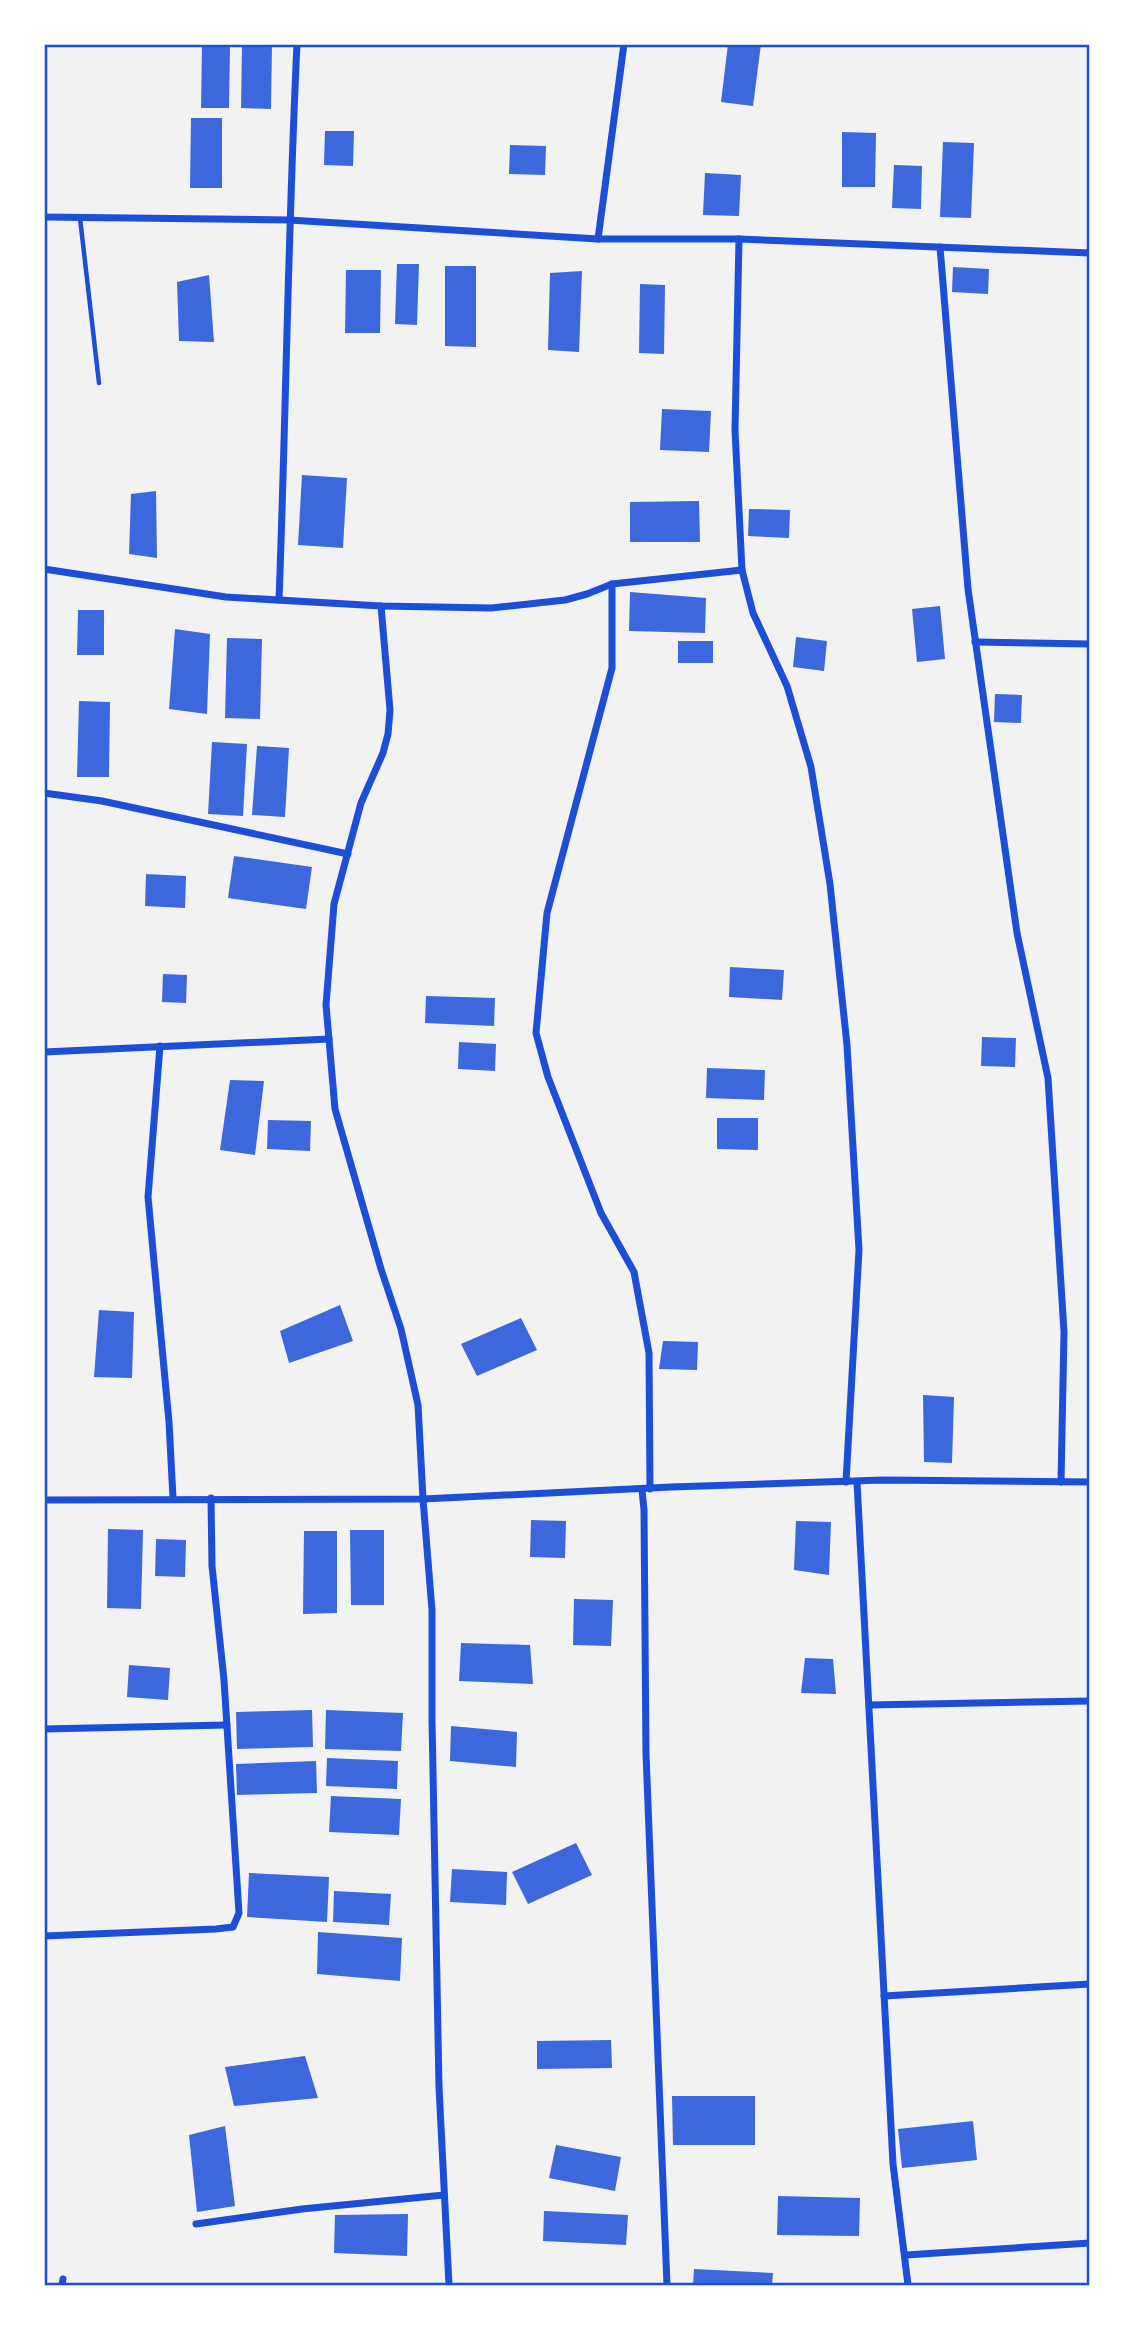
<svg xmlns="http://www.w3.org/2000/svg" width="1134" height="2329" font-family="'Sofia Sans Condensed',sans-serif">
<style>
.building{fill:#3d67dc}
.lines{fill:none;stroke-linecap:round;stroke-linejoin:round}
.service{stroke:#1d4ed8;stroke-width:4.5}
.minor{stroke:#1d4ed8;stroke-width:7}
.neatline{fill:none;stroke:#1d4ed8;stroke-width:2.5}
</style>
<rect width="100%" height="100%" fill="#f2f2f2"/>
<g class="building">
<polygon points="202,44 230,45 229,108 201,108"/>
<polygon points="242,44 272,44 271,109 241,108"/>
<polygon points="728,44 761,44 753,106 721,102"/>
<polygon points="191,118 222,118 222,188 190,188"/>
<polygon points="325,131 354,131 353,166 324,165"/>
<polygon points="842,132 876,133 875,187 842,187"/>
<polygon points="943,142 974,143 971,218 940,217"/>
<polygon points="510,145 546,146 545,175 509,174"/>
<polygon points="894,165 922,166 921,209 892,208"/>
<polygon points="705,173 741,175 739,216 703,215"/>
<polygon points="397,264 419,264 417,325 395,324"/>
<polygon points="445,266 476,266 476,347 445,346"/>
<polygon points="953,267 989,269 988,294 952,292"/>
<polygon points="346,270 381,270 380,333 345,333"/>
<polygon points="582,271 579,352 548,350 550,273"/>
<polygon points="209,275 214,342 179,341 177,282"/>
<polygon points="640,284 665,285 664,354 639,353"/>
<polygon points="662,409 711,411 709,452 660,450"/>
<polygon points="302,475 347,478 343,548 298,545"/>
<polygon points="156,491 157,558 129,554 131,494"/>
<polygon points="699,501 700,542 630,542 630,502"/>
<polygon points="749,509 790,510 789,538 748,536"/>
<polygon points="630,592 706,598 705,633 629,631"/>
<polygon points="940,606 945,659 917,662 912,609"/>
<polygon points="78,610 104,610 104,655 77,655"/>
<polygon points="175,629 210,634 207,714 169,709"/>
<polygon points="796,637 827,641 824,671 793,667"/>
<polygon points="227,638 262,639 260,719 225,718"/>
<rect x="678" y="641" width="35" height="22"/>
<polygon points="995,694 1022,695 1021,723 994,722"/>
<polygon points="79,701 110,702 109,777 77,777"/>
<polygon points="212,742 247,744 243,816 208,814"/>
<polygon points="257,746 289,748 285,817 252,815"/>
<polygon points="234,856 312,867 306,909 228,898"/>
<polygon points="146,874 186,876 185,908 145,906"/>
<polygon points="730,967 784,970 782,1000 729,997"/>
<polygon points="163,974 187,975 186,1003 162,1002"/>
<polygon points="426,996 495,998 494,1026 425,1023"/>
<polygon points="982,1037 1016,1038 1015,1067 981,1066"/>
<polygon points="459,1042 496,1044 495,1071 458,1069"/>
<polygon points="707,1068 765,1070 764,1100 706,1098"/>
<polygon points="230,1080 264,1081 255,1155 220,1150"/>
<polygon points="717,1118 758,1118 758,1150 717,1149"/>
<polygon points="268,1120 311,1121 310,1151 267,1149"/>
<polygon points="340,1305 353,1341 289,1363 280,1331"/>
<polygon points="99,1310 134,1312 132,1378 94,1377"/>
<polygon points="521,1318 537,1350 477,1376 461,1344"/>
<polygon points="663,1341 698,1342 697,1370 659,1369"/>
<polygon points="923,1395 954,1397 952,1463 924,1462"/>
<polygon points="531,1520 566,1521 565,1558 530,1557"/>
<polygon points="796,1521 831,1522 829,1575 794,1570"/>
<polygon points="108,1529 143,1530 141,1609 107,1608"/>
<polygon points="350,1530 384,1530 384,1605 351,1605"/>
<polygon points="304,1531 337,1531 337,1613 303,1614"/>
<polygon points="156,1539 186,1540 185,1577 155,1576"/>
<polygon points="574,1599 613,1600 611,1646 573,1645"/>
<polygon points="461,1643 530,1645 533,1684 459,1681"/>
<polygon points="805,1658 833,1659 836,1694 801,1693"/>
<polygon points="129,1665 170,1668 168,1700 127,1697"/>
<polygon points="312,1710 313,1747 237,1749 236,1712"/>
<polygon points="326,1710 403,1713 401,1751 325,1749"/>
<polygon points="451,1726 517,1732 516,1767 450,1761"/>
<polygon points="327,1758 398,1761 397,1789 326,1786"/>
<polygon points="316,1761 317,1793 237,1795 236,1764"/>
<polygon points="331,1796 401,1799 399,1835 329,1832"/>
<polygon points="576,1843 592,1875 528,1904 512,1872"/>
<polygon points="452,1869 507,1872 506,1905 450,1902"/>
<polygon points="249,1873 329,1877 327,1922 247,1917"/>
<polygon points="334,1891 391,1894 389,1925 333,1922"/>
<polygon points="318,1932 402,1938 400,1981 317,1974"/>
<polygon points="611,2040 612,2068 537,2069 537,2041"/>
<polygon points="305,2056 318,2098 234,2106 225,2067"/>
<polygon points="672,2096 755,2096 755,2145 673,2145"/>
<polygon points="973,2121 977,2160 902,2168 898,2129"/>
<polygon points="225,2126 235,2206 197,2212 189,2135"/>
<polygon points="556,2145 621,2157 615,2191 549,2178"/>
<polygon points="778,2196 860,2198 859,2236 777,2235"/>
<polygon points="544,2211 628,2215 626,2245 543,2241"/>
<polygon points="408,2214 407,2256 334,2253 335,2215"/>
<polygon points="694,2269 773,2273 772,2285 693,2285"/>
</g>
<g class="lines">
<polyline class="service" points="80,218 99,383"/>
<g class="minor">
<polyline points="44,217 289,220 598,239 739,239 1090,253"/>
<polyline points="598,239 624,44"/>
<polyline points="739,239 735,430 742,570 753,613 787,686 811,767 830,884 847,1045 859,1250 846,1482"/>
<polyline points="940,247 968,589 1017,933 1048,1078 1064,1332 1061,1482"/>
<polyline points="44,569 226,597 381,606 491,608 565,600 587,594 612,584 742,570"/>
<polyline points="612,584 612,668 547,913 536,1033 548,1077 601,1213 634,1272 649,1353 650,1489"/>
<path d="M279,600C286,415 288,229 297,44"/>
<polyline points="381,606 390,710 388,734 383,753 361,803 334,904 326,1005 335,1109 381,1269 401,1329 418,1405 423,1499 432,1610 432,1719 439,2087 449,2285"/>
<polyline points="975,642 1090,644"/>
<polyline points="44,793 102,801 348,854"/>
<polyline points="160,1046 148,1197 169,1422 173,1498"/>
<polyline points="44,1052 329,1039"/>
<polyline points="857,1482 893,2164 908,2285"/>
<polyline points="642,1490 644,1510 646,1754 667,2285"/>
<polyline points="44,1500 423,1499 671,1487 883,1480 1090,1482"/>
<polyline points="869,1705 1090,1701"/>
<polyline points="44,1729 227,1725"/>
<polyline points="44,1936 216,1929 233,1927 239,1913 224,1680 212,1566 211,1498"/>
<polyline points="884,1996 1090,1984"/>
<polyline points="196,2224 302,2209 444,2195"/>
<polyline points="906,2255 1090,2243"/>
<polyline points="62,2285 63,2279"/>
</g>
</g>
<rect width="1134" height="2329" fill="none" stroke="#ffffff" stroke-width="91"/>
<rect x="46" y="46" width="1042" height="2238" class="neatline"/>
</svg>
